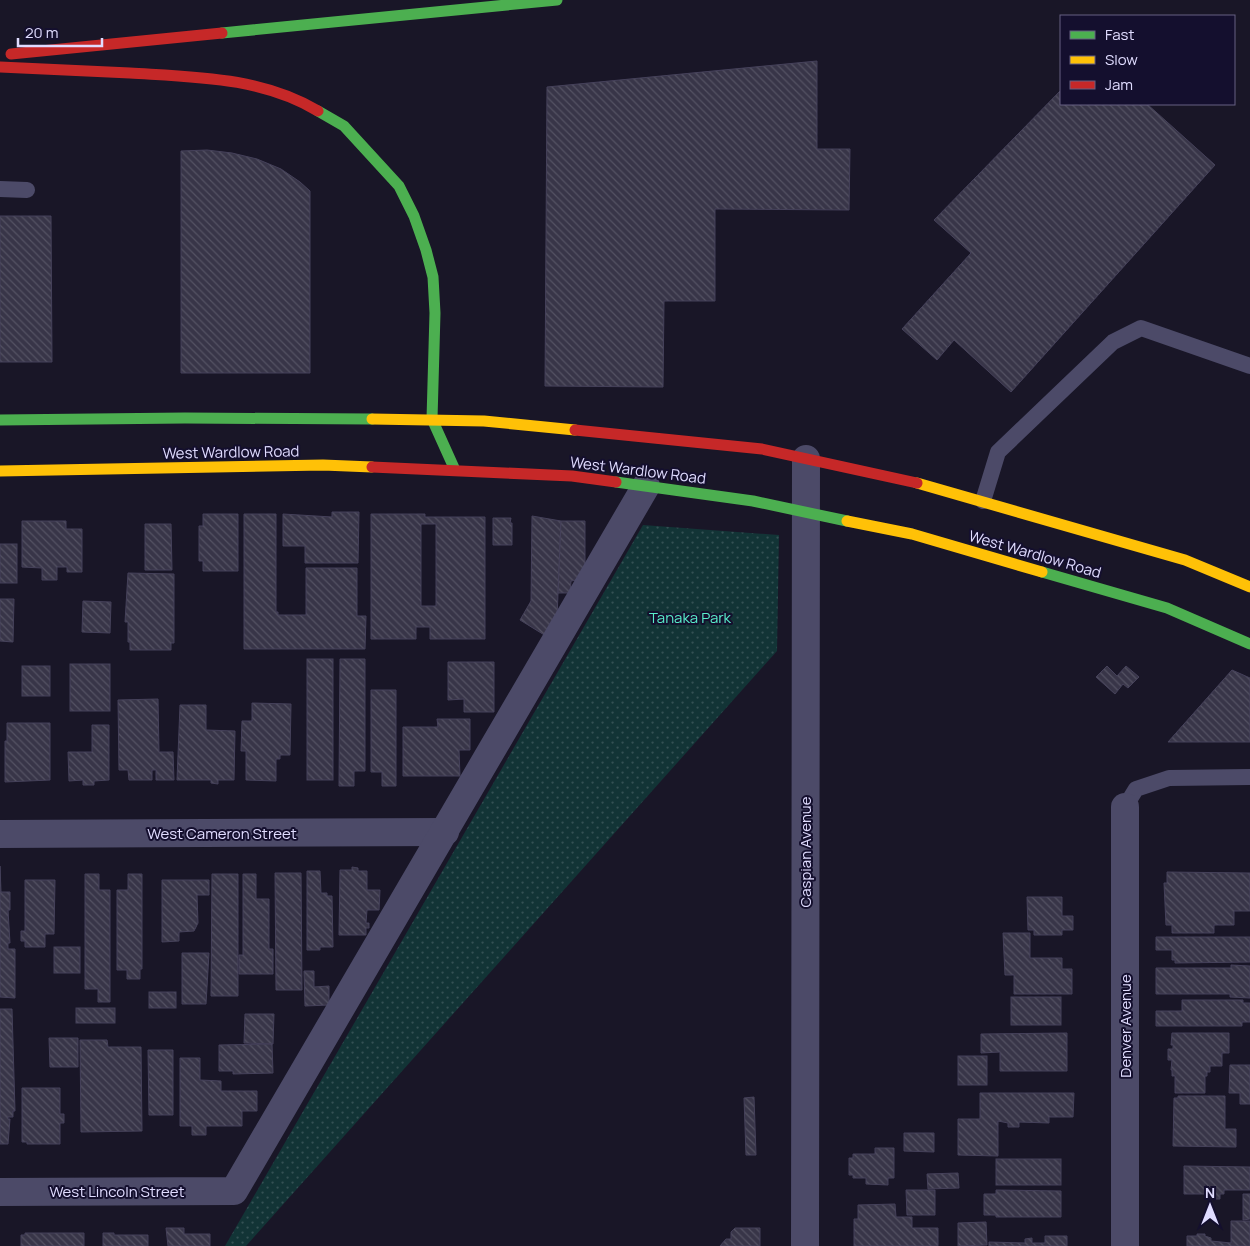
<svg xmlns="http://www.w3.org/2000/svg" width="1250" height="1246" font-family="Manrope,sans-serif">
<style>
.park{fill:url(#park-dots)}
.building{fill:url(#building-back-hatch);stroke:#45415a;fill-rule:evenodd}
.lines{fill:none;stroke-linecap:round;stroke-linejoin:round}
.lane{stroke:#4c4a68;stroke-width:16}
.street{stroke:#4c4a68;stroke-width:28}
.fast{stroke:#4caf50;stroke-width:11}
.slow{stroke:#ffc107;stroke-width:11}
.jam{stroke:#c62828;stroke-width:11}
.labels{text-anchor:middle;dominant-baseline:central;stroke-width:4;stroke-linejoin:round;paint-order:stroke}
.street-label{font-size:15px;fill:#e0dcff;stroke:#140f2e}
.park-label{font-size:15px;fill:#59edca;stroke:#140f2e}
</style>
<defs>
<pattern id="park-dots" width="8" height="8" patternUnits="userSpaceOnUse" patternTransform="scale(1.25)"><rect width="8" height="8" fill="#123436"/><path d="M2 2h.1M6 6h.1" fill="none" stroke="#345154" stroke-width="1.8" stroke-linecap="round"/></pattern>
<pattern id="building-back-hatch" width="6" height="6" patternUnits="userSpaceOnUse" patternTransform="scale(1.25)"><rect width="6" height="6" fill="#383548"/><path d="M-1 5l2 2M0 0l6 6M5-1l2 2" fill="none" stroke="#545263"/></pattern>
</defs>
<rect width="100%" height="100%" fill="#191627"/>
<polygon class="park" points="643,525 779,535 777,651 246,1246 225,1246"/>
<g class="building">
<polygon points="817,61 817,149 850,149 849,210 715,209 715,301 664,301 663,387 545,386 547,87"/>
<polygon points="1061,90 1061,104 1147,104 1215,165 1011,392 954,340 937,360 902,329 971,253 934,220"/>
<polygon points="207,150 232,153 257,159 281,169 300,182 310,191 310,373 181,373 181,151"/>
<polygon points="0,216 51,216 52,362 0,362"/>
<polygon points="332,512 359,512 358,563 305,563 305,546 283,546 283,514 332,517"/>
<polygon points="203,514 238,514 238,571 203,571 203,561 199,561 199,526 203,526"/>
<polygon points="244,514 276,514 276,612 278,612 278,615 306,615 306,568 357,568 357,616 366,616 365,649 244,649"/>
<path d="M371,514H425V517H485V639H430V627H416V639H371ZM421,524H436V606H421Z"/>
<polygon points="532,516 561,521 557,618 546,636 520,620 531,601"/>
<polygon points="493,518 511,518 510,523 512,523 512,545 493,545"/>
<polygon points="22,521 66,521 66,529 82,529 82,572 67,572 67,567 57,567 57,580 42,580 42,568 22,567"/>
<polygon points="561,521 585,521 585,567 577,580 571,581 570,593 558,593"/>
<polygon points="145,524 171,524 172,570 145,570"/>
<rect x="0" y="544" width="17" height="39"/>
<polygon points="128,573 174,574 174,643 171,643 171,650 130,650 130,642 128,642 128,622 125,622"/>
<polygon points="0,599 14,599 13,642 0,641"/>
<polygon points="83,601 111,602 110,633 82,632"/>
<rect x="307" y="659" width="26" height="121"/>
<polygon points="340,659 365,659 365,771 354,771 354,786 339,786"/>
<polygon points="448,662 494,662 494,712 464,712 464,699 448,700"/>
<rect x="70" y="664" width="40" height="47"/>
<rect x="22" y="666" width="28" height="30"/>
<polygon points="1107,666 1117,676 1126,666 1139,677 1128,688 1123,684 1115,694 1096,677"/>
<polygon points="1232,670 1250,678 1250,742 1168,742"/>
<polygon points="371,690 396,690 396,786 382,786 382,772 371,772"/>
<polygon points="158,699 159,752 173,752 174,780 156,780 156,770 152,770 152,780 129,780 128,770 119,770 118,700"/>
<polygon points="252,703 291,704 290,755 280,755 280,759 276,759 276,781 246,780 246,751 241,751 242,721 252,721"/>
<polygon points="180,705 206,705 206,730 235,731 234,780 218,780 218,784 211,783 211,780 177,780"/>
<polygon points="437,719 470,719 470,750 459,750 460,776 403,776 403,727 438,727"/>
<polygon points="7,723 50,723 50,780 5,782 5,741 7,741"/>
<polygon points="92,725 109,725 109,780 94,781 94,785 83,785 83,780 69,781 68,752 92,752"/>
<polygon points="0,866 1,892 10,892 10,910 8,910 10,943 8,943 8,949 15,949 15,998 0,997"/>
<polygon points="352,867 358,868 358,871 367,871 367,890 380,890 379,910 367,910 366,923 369,923 369,928 366,928 366,935 339,935 340,870 352,870"/>
<polygon points="307,871 320,871 321,893 327,893 327,896 332,896 333,947 320,947 320,950 307,950"/>
<polygon points="1167,872 1250,873 1250,911 1234,911 1234,925 1214,925 1214,933 1172,933 1172,925 1166,925 1164,883 1167,883"/>
<polygon points="275,873 301,873 302,990 276,990"/>
<polygon points="85,874 99,874 99,890 110,890 110,1002 98,1002 98,989 85,989"/>
<polygon points="128,874 142,874 142,969 140,969 140,979 127,979 127,970 117,970 117,890 128,890"/>
<polygon points="212,874 238,874 238,996 211,996"/>
<polygon points="243,874 256,874 256,899 269,899 269,949 273,949 273,974 239,974 239,955 243,955"/>
<polygon points="25,880 55,880 54,934 45,934 45,947 25,947 25,941 21,941 21,931 25,931"/>
<polygon points="162,880 209,880 209,895 197,895 198,923 194,931 179,932 179,941 162,942"/>
<polygon points="1027,897 1062,897 1062,916 1073,916 1073,930 1062,930 1062,935 1034,935 1034,930 1028,930"/>
<polygon points="1003,933 1030,933 1030,958 1062,958 1062,969 1072,969 1072,994 1014,994 1014,975 1005,975"/>
<polygon points="1156,937 1250,937 1250,962 1175,963 1175,960 1172,960 1172,950 1156,950"/>
<rect x="54" y="947" width="26" height="26"/>
<polygon points="182,953 209,953 206,1004 182,1004"/>
<polygon points="1231,965 1250,966 1250,998 1230,997 1230,994 1156,994 1156,968 1231,968"/>
<polygon points="304,971 314,971 314,987 329,986 329,1005 305,1006"/>
<rect x="149" y="992" width="27" height="16"/>
<rect x="1011" y="997" width="50" height="28"/>
<polygon points="1182,1000 1243,1000 1243,1003 1250,1003 1250,1022 1242,1022 1242,1026 1156,1026 1156,1011 1182,1011"/>
<rect x="76" y="1008" width="39" height="15"/>
<polygon points="0,1009 12,1009 15,1111 13,1111 13,1117 8,1117 8,1119 10,1119 8,1144 0,1144"/>
<polygon points="245,1014 274,1014 273,1044 244,1043"/>
<polygon points="1067,1033 1067,1071 1000,1071 1000,1052 981,1053 981,1034"/>
<polygon points="1172,1033 1229,1033 1229,1053 1222,1053 1222,1066 1210,1066 1210,1072 1207,1072 1207,1076 1205,1076 1205,1093 1175,1093 1175,1076 1172,1076 1172,1070 1171,1070 1172,1060 1168,1060 1168,1049 1173,1049 1173,1045 1171,1045"/>
<polygon points="49,1038 78,1038 78,1067 50,1067"/>
<polygon points="80,1040 107,1040 108,1047 141,1047 142,1131 81,1132"/>
<polygon points="272,1044 273,1073 233,1074 233,1071 219,1071 219,1045"/>
<polygon points="148,1050 173,1050 173,1115 149,1115"/>
<rect x="958" y="1056" width="29" height="29"/>
<polygon points="180,1058 200,1058 200,1080 221,1081 221,1091 257,1091 257,1111 242,1111 242,1126 206,1126 206,1135 192,1135 192,1126 180,1126"/>
<polygon points="1230,1065 1250,1065 1250,1104 1240,1104 1240,1093 1229,1093"/>
<polygon points="22,1088 60,1088 60,1114 64,1114 64,1123 60,1123 60,1144 27,1144 27,1142 22,1142"/>
<polygon points="980,1093 1074,1093 1073,1117 1049,1117 1049,1123 1019,1122 1019,1127 1008,1127 1008,1123 998,1121 998,1156 958,1155 958,1119 980,1119"/>
<polygon points="1178,1096 1225,1096 1225,1129 1236,1129 1236,1147 1173,1146 1174,1098 1178,1098"/>
<polygon points="754,1097 756,1155 746,1155 744,1098"/>
<polygon points="904,1133 934,1133 934,1152 904,1151"/>
<polygon points="875,1148 894,1148 894,1178 888,1178 888,1185 866,1184 866,1178 853,1178 853,1175 849,1175 849,1158 853,1158 853,1154 875,1154"/>
<rect x="996" y="1159" width="65" height="26"/>
<polygon points="1184,1166 1250,1167 1250,1190 1224,1190 1224,1194 1220,1194 1220,1199 1207,1199 1207,1194 1184,1194"/>
<polygon points="958,1173 959,1188 928,1189 927,1174"/>
<polygon points="906,1190 935,1190 935,1215 907,1215"/>
<polygon points="996,1190 1061,1191 1061,1217 996,1217 996,1215 984,1215 984,1194 996,1194"/>
<polygon points="1243,1194 1250,1194 1250,1219 1243,1220"/>
<polygon points="895,1204 896,1217 912,1217 912,1228 938,1228 938,1246 854,1246 854,1219 858,1219 858,1205"/>
<polygon points="1231,1221 1250,1221 1250,1246 1187,1246 1187,1236 1197,1236 1197,1234 1205,1234 1205,1236 1211,1238 1211,1241 1231,1243"/>
<polygon points="986,1222 987,1245 958,1246 958,1223"/>
<polygon points="166,1228 184,1228 184,1234 210,1234 210,1246 168,1246"/>
<polygon points="735,1228 760,1228 760,1246 720,1246 726,1239 731,1239 731,1232"/>
<polygon points="25,1233 84,1233 84,1246 21,1246 21,1235 25,1235"/>
<polygon points="103,1233 114,1233 114,1235 148,1235 148,1246 103,1246"/>
<polygon points="1045,1236 1067,1236 1067,1246 989,1246 989,1242 1025,1243 1025,1239 1032,1238 1032,1243 1045,1243"/>
</g>
<g class="lines">
<g class="lane">
<polyline points="0,189 27,190"/>
<polyline points="983,501 998,452 1113,342 1141,328 1250,366"/>
<polyline points="1125,807 1136,789 1169,778 1250,777"/>
</g>
<g class="street">
<polyline points="0,834 445,832"/>
<polyline points="0,1192 234,1191 646,486"/>
<polyline points="805,1246 806,459"/>
<polyline points="1125,1246 1125,807"/>
</g>
<g class="fast">
<polyline points="222,33 557,0"/>
<polyline points="318,111 344,126 399,186 414,216 426,250 433,277 435,313 432,419 455,470"/>
<polyline points="0,420 185,418 372,419"/>
<polyline points="616,482 753,501 847,521"/>
<polyline points="1042,572 1167,608 1250,644"/>
</g>
<g class="slow">
<polyline points="372,419 484,421 575,430"/>
<polyline points="0,471 323,465 372,467"/>
<polyline points="917,483 1185,560 1250,587"/>
<polyline points="847,521 912,534 1042,572"/>
</g>
<g class="jam">
<polyline points="11,54 222,33"/>
<path d="M0,67C43,69 86,71 130,73C194,77 262,77 318,111"/>
<polyline points="575,430 762,449 917,483"/>
<polyline points="372,467 572,476 616,482"/>
</g>
</g>
<g class="labels">
<g class="street-label">
<text transform="translate(231 452) rotate(-1)">West Wardlow Road</text>
<text transform="translate(638 470) rotate(7)">West Wardlow Road</text>
<text transform="translate(1035 554) rotate(16)">West Wardlow Road</text>
<text x="222" y="833">West Cameron Street</text>
<text transform="translate(805 852) rotate(-90)">Caspian Avenue</text>
<text transform="translate(1125 1026) rotate(-90)">Denver Avenue</text>
<text x="117" y="1191">West Lincoln Street</text>
</g>
<g class="park-label">
<text x="690" y="617">Tanaka Park</text>
</g>
</g>
<rect x="1060" y="15" width="175" height="90" fill="#140f2e" stroke="#666182"/>
<rect x="1070" y="31" width="25" height="8" fill="#4caf50" stroke="#666182"/>
<text x="1105" y="40" font-size="15" fill="#e0dcff">Fast</text>
<rect x="1070" y="56" width="25" height="8" fill="#ffc107" stroke="#666182"/>
<text x="1105" y="65" font-size="15" fill="#e0dcff">Slow</text>
<rect x="1070" y="81" width="25" height="8" fill="#c62828" stroke="#666182"/>
<text x="1105" y="90" font-size="15" fill="#e0dcff">Jam</text>
<g transform="translate(1210 1206)" stroke="#140f2e" stroke-width="4" paint-order="stroke">
<path d="M0-4L9 19L0 12L-9 19Z" fill="#e0dcff"/>
<text y="-8" font-size="14" font-weight="bold" text-anchor="middle" fill="#e0dcff">N</text>
</g>
<path d="M18 38v8h84v-8" fill="none" stroke="#e0dcff" stroke-width="2.5"/>
<text x="25" y="38" font-size="15" fill="#e0dcff" stroke="#140f2e" stroke-width="4" paint-order="stroke">20 m</text>
</svg>
